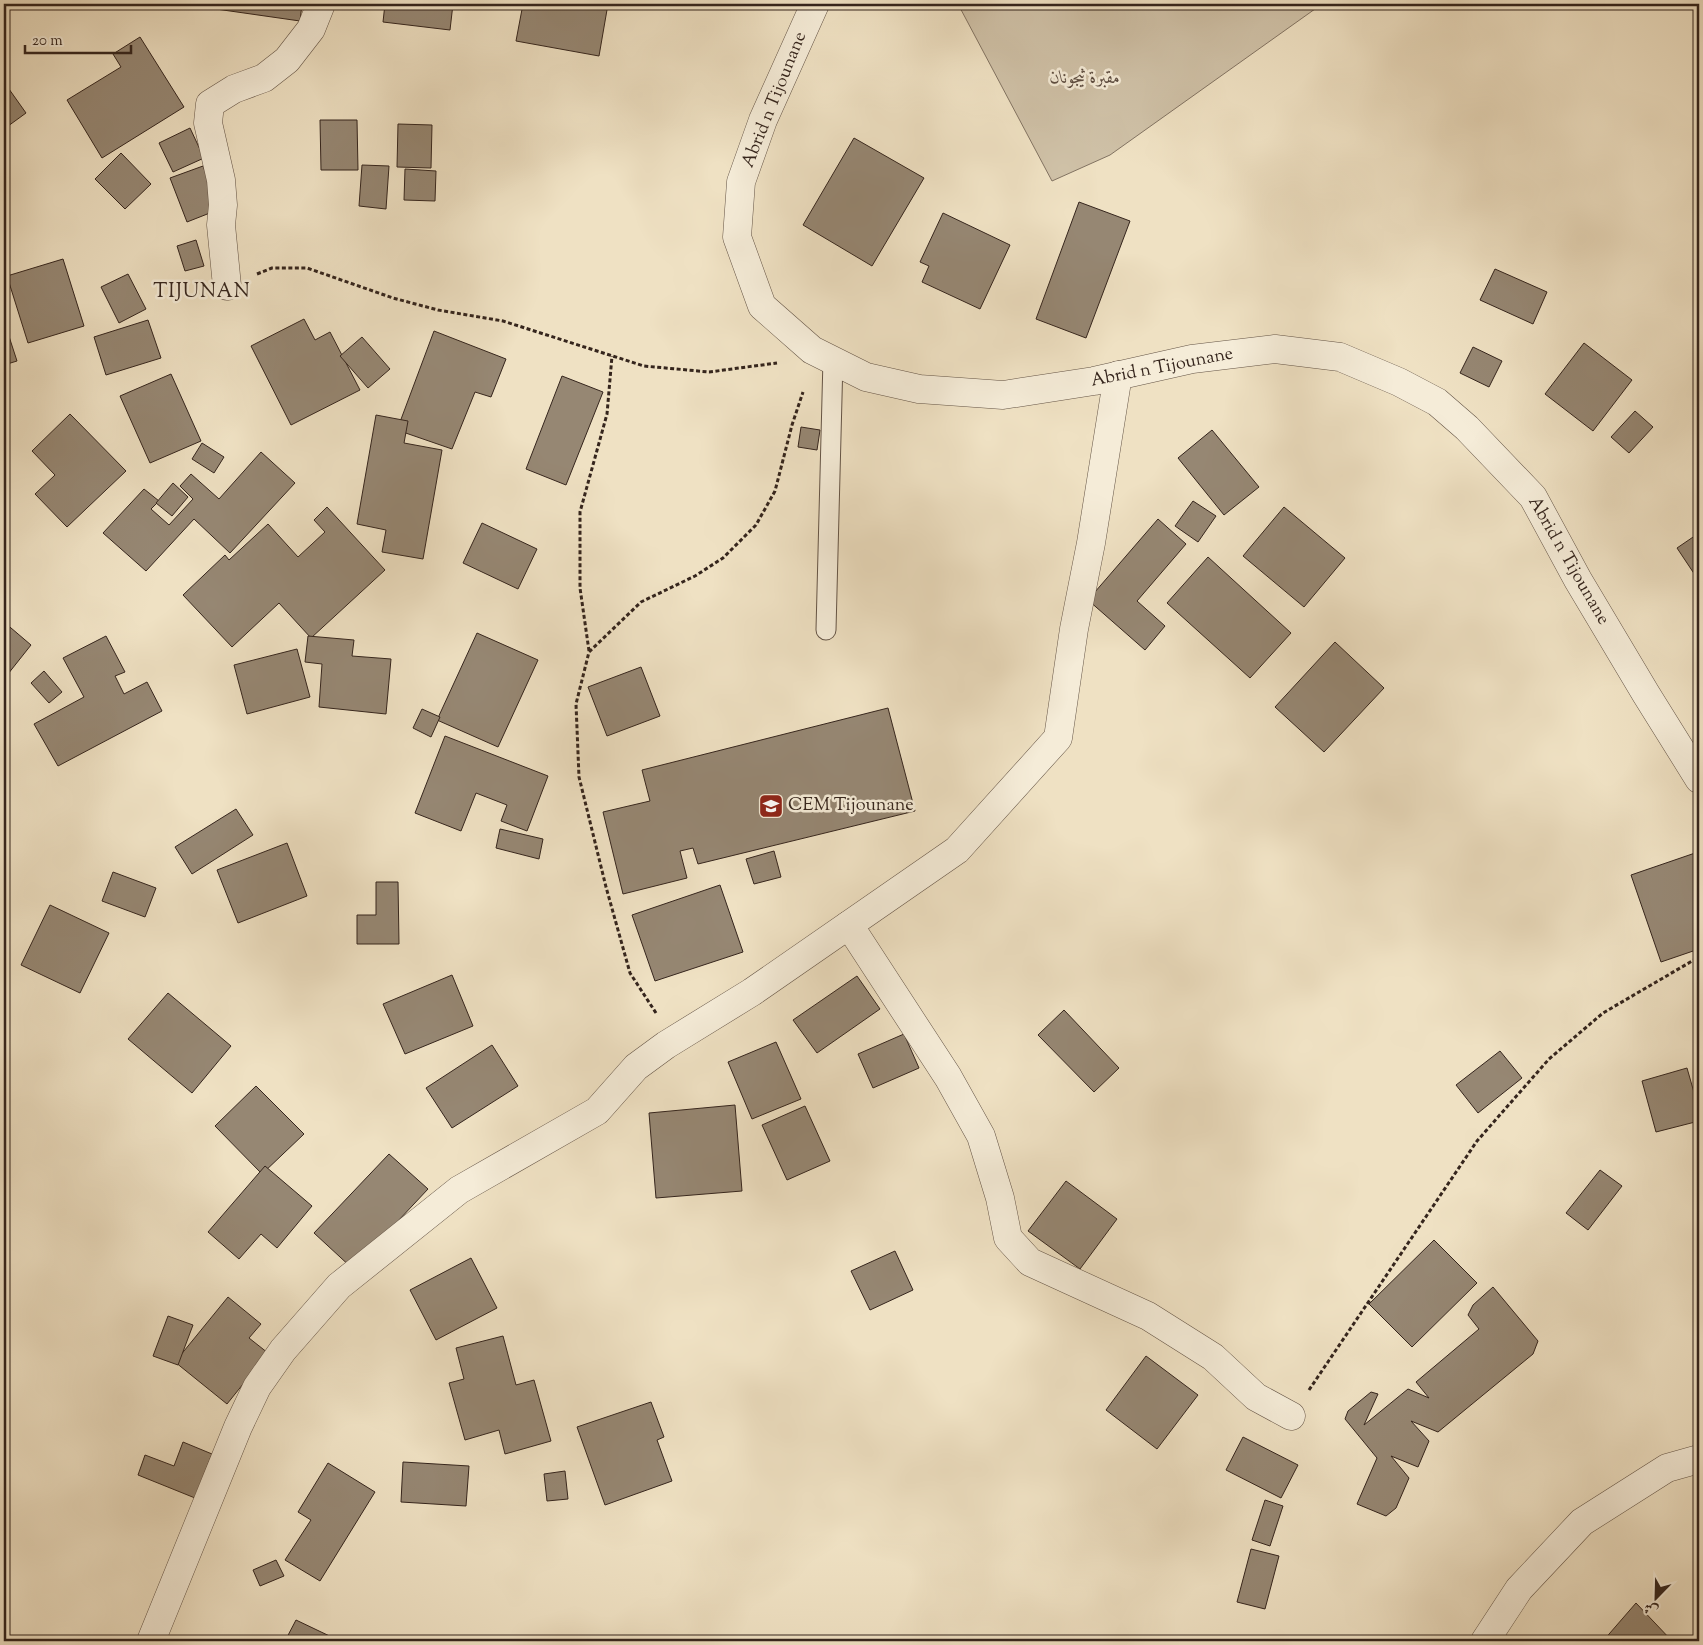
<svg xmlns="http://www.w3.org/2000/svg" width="1703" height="1645" font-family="'Sorts Mill Goudy',Amiri,serif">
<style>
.green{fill:#cfc1a7;stroke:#827362}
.building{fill:#968773;stroke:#35251d}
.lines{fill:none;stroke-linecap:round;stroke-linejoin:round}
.lane-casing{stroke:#645446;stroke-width:21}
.street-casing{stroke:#645446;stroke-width:29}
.path{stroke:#35251d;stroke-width:3;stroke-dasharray:4 2.5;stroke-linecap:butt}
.lane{stroke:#f5ecd8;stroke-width:19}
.street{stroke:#f5ecd8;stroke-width:28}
.labels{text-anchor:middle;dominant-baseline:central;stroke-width:5;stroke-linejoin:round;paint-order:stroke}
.park-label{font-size:18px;font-style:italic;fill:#5c4c40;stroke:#f5ecd8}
.street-label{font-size:18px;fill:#35251d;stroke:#f5ecd8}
.poi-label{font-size:18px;fill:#35251d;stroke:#f5ecd8;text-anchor:start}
.quarter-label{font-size:20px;letter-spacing:1px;fill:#35251d;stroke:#f5ecd8}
</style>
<rect width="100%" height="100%" fill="#efe1c3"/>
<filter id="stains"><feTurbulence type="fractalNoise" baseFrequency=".004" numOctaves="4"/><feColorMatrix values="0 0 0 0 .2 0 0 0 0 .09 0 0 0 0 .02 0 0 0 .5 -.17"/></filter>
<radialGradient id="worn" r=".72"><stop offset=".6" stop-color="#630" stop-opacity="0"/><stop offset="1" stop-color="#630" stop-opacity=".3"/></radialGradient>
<polygon class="green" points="958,4 1322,4 1110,155 1052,181"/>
<g class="building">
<polygon points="202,4 302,4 300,21 202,7"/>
<polygon points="385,4 453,4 450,30 383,22"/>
<polygon points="523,4 608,4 599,56 516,41"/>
<polygon points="140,37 184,107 102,158 67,100 121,67 113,54"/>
<polygon points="4,82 26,113 4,129"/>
<polygon points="320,120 357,120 358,170 321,170"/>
<polygon points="398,124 432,125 431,168 397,167"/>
<polygon points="190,128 204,158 173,172 159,143"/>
<polygon points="854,138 924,178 872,266 803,225"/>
<polygon points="121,153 151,184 125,209 95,179"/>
<polygon points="362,165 389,166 386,209 359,206"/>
<polygon points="203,166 220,209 187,222 170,178"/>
<polygon points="405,169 436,171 435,201 404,200"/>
<polygon points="1079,202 1130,221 1086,338 1036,319"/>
<polygon points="943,213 1010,245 980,309 922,282 929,266 920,262"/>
<polygon points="196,240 204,266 185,271 177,246"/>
<polygon points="63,259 84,326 28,343 7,276"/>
<polygon points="1495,269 1547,292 1533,324 1480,300"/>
<polygon points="128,274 146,309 119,323 101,287"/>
<polygon points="304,319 315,340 330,332 360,390 291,425 251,346"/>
<polygon points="148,320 161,358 106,375 94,337"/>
<polygon points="4,321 17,361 4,365"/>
<polygon points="434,331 506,359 491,397 475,392 452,449 397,430"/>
<polygon points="362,337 390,369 368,388 340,356"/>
<polygon points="1584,343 1632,380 1593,431 1545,394"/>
<polygon points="1473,347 1502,361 1489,387 1460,373"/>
<polygon points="171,374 201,441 150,463 120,396"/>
<polygon points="562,376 603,392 566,485 526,469"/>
<polygon points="1635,411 1653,427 1629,453 1611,437"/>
<polygon points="70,414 126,471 67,527 35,494 55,475 32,451"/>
<polygon points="376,415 408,421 404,443 442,450 423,559 382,552 386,530 357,524"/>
<polygon points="801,427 820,430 817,450 798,447"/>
<polygon points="1212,430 1259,487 1224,515 1178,458"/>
<polygon points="202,443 224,457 214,473 192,459"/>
<polygon points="261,452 295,483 230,553 194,519 146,571 103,533 144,489 159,501 151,509 169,525 193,499 180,486 191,474 219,499"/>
<polygon points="173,483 188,497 172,516 156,503"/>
<polygon points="1193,501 1216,516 1198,542 1175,526"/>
<polygon points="327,507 385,570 311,638 279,603 232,647 183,595 225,555 229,560 268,524 298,557 325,532 314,520"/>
<polygon points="1284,507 1345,558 1304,607 1243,556"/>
<polygon points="1158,519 1186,544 1137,601 1165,626 1145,650 1088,600"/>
<polygon points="482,523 537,549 518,589 463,563"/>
<polygon points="1699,533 1699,581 1677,548"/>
<polygon points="1208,557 1291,633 1250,678 1167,603"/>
<polygon points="4,622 31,645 4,679"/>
<polygon points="477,633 538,660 498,747 437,720"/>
<polygon points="106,636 125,672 115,676 124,694 147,682 162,711 58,766 34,724 84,697 63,658"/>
<polygon points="308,636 354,640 352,656 391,659 386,714 319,707 322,664 305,662"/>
<polygon points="1335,642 1384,688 1324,752 1275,707"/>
<polygon points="297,649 310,697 247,714 234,665"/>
<polygon points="641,667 660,716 607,736 588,687"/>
<polygon points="44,671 62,692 49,703 31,683"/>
<polygon points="888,708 915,811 698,864 693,848 680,851 687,878 623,894 603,812 650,801 642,770"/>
<polygon points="422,709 440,717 431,737 413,728"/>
<polygon points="445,736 548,776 527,831 501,821 507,805 476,793 461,831 415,813"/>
<polygon points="236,809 253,835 192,874 175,847"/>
<polygon points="500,829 543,839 539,859 496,848"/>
<polygon points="287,843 307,896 238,923 217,870"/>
<polygon points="774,851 781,877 754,884 746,859"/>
<polygon points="1698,852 1699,949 1661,962 1631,875"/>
<polygon points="113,872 156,888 145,917 102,901"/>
<polygon points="376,882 398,882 399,944 357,944 357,915 376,915"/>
<polygon points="720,885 743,952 655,981 632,915"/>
<polygon points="50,905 109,933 80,993 21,965"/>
<polygon points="452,975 473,1026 405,1054 383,1004"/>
<polygon points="857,976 880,1009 817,1053 793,1020"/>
<polygon points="168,993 231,1046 192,1093 128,1039"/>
<polygon points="1064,1010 1119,1068 1094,1092 1038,1035"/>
<polygon points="904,1034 919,1068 873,1088 858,1054"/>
<polygon points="776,1042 801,1099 752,1119 728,1062"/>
<polygon points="492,1045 518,1086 452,1128 426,1088"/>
<polygon points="1500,1051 1522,1078 1478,1113 1456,1085"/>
<polygon points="1687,1068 1699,1110 1699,1121 1656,1132 1642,1081"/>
<polygon points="256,1086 304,1134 262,1174 215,1126"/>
<polygon points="735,1105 742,1191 656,1198 649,1113"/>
<polygon points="805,1106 830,1161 787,1180 762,1125"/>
<polygon points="389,1154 428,1189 353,1269 314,1233"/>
<polygon points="265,1166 312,1206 277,1248 261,1234 239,1259 208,1232"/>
<polygon points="1600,1170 1622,1186 1588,1230 1566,1213"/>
<polygon points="1066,1181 1117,1219 1080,1269 1028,1231"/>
<polygon points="1434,1240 1477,1283 1412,1347 1369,1304"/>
<polygon points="895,1251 913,1290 870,1310 851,1271"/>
<polygon points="471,1258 497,1308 436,1340 410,1290"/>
<polygon points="1493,1287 1538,1341 1533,1354 1438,1432 1411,1421 1429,1441 1418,1467 1391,1456 1409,1478 1396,1508 1386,1516 1357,1504 1377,1458 1345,1419 1348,1411 1371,1392 1378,1394 1364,1425 1408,1389 1429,1398 1416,1382 1479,1329 1468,1315 1473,1305"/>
<polygon points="228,1297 261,1324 249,1338 268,1353 227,1404 175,1362"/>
<polygon points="168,1316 193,1325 178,1365 153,1356"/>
<polygon points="503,1336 516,1385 534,1380 551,1441 505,1454 499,1430 465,1440 449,1383 464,1379 456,1348"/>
<polygon points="1146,1356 1198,1395 1157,1449 1106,1410"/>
<polygon points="651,1402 664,1437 657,1440 672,1481 605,1505 577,1427"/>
<polygon points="1243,1437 1298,1465 1281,1498 1226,1470"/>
<polygon points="183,1442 212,1454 195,1498 138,1475 145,1455 174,1466"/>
<polygon points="403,1462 469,1466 466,1506 401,1502"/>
<polygon points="328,1463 375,1492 320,1581 285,1560 311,1520 298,1512"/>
<polygon points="565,1471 568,1499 547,1501 544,1474"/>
<polygon points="1265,1500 1283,1506 1270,1546 1252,1540"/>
<polygon points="1251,1549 1279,1556 1265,1609 1237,1602"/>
<polygon points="276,1560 284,1576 260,1586 253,1570"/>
<polygon points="1636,1603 1672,1641 1603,1641"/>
<polygon points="296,1620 340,1641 285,1641"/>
</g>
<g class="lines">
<defs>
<polyline id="lane" points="826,630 833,359"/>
<g id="street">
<polyline points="815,4 763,120 741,182 737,237 762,306 812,350 866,377 919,389 1003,395 1094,381 1192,359 1275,349 1340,357 1399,382 1437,402 1467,428 1533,497 1578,580 1646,694 1699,779"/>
<polyline points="227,286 221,225 223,205 221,180 208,123 210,104 234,89 264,78 287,60 311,29 321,4"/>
<polyline points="849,925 948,1077 981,1136 1000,1198 1008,1238 1030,1262 1148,1316 1213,1357 1256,1397 1291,1416"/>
<polyline points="151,1641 238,1427 257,1387 283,1350 339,1286 459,1190 597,1111 636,1067 666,1045 752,992 957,850 1058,738 1074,629 1091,543 1118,375"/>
<polyline points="1485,1641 1519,1589 1582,1522 1667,1468 1699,1459"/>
</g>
</defs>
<use href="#lane" class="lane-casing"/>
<use href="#street" class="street-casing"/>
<g class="path">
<polyline points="257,274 272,268 307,268 393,298 438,310 503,321 644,366 709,372 777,363"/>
<polyline points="589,651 580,588 580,512 607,414 612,356"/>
<polyline points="656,1013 630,973 606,887 579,777 576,704 589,652 641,602 695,576 723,558 756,525 775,491 792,425 803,392"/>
<polyline points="1309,1390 1477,1141 1549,1059 1603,1013 1699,957"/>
</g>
<use href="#lane" class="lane"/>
<use href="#street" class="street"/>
</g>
<defs>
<symbol id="school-square" viewBox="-11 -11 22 22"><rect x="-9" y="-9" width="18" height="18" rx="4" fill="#8f2418" stroke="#f5ecd8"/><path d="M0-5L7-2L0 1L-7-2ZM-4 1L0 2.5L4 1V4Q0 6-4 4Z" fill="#fff"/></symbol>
</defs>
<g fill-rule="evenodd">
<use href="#school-square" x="757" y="792" width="28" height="28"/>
</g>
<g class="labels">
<g class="park-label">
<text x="1085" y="79">مقبرة ثيجونان</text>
</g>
<g class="street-label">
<text transform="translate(775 100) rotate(-68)">Abrid n Tijounane</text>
<text transform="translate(1162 368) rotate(-11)">Abrid n Tijounane</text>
<text transform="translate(1568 561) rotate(60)">Abrid n Tijounane</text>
</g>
<g class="poi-label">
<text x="788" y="806">CEM Tijounane</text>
</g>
<g class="quarter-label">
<text x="202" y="292">TIJUNAN</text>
</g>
</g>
<rect width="1703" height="1645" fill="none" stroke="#efe1c3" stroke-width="20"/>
<rect x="5" y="5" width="1693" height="1635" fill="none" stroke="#35251d" stroke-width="2.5"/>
<rect x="10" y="10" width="1683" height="1625" fill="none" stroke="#35251d"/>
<g transform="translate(1656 1598) rotate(203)" stroke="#f5ecd8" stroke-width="4" paint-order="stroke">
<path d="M0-4L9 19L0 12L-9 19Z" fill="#35251d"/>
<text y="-8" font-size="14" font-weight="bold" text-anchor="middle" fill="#35251d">ش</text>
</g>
<path d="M25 45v8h106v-8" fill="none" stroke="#35251d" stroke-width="2.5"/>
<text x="32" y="45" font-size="15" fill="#35251d" stroke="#f5ecd8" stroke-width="4" paint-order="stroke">20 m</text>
<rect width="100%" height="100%" filter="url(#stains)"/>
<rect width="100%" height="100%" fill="url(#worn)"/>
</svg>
